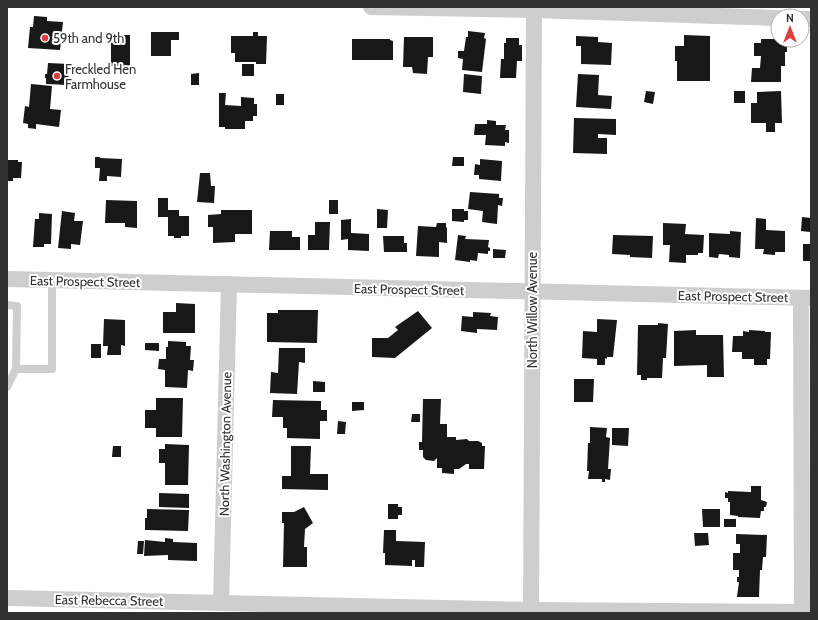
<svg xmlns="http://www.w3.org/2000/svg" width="818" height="620" font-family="Cabin,sans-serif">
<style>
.building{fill:#181818}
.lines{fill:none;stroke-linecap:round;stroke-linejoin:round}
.lane{stroke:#cecece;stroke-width:8}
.street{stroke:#cecece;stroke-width:16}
.poi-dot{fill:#dd3e40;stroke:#fff;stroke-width:1.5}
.labels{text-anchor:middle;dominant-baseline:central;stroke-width:4;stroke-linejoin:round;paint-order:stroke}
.poi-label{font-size:13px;fill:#313131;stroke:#fff;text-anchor:start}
.street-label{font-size:13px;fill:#313131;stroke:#fff}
</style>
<rect width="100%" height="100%" fill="#fff"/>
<g class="building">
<polygon points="34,16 47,17 47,21 63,22 60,50 28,48 30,27 33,27"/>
<polygon points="468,31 485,33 484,38 486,39 482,72 462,70 463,59 458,58 458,51 464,51 466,37 468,37"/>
<polygon points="151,32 179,32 179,40 171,40 171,56 151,56"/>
<polygon points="253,32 258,32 258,36 267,36 266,64 256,64 256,62 235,62 235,53 231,53 231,36 253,36"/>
<rect x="111" y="35" width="19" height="31"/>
<polygon points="684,35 710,36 710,81 677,81 677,61 675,61 675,46 684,46"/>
<polygon points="576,36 598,37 598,42 612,43 611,65 581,64 581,46 576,46"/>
<polygon points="404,37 433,37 433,57 428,57 427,74 413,73 412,67 403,67"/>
<polygon points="506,38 519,38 519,45 522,45 522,61 517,61 516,78 500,78 501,59 504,59 504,43 506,43"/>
<polygon points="352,39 390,39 390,40 393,41 393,60 352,60"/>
<polygon points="761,39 778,39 780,40 780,43 787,43 787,52 785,52 785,66 781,66 781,82 751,82 752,68 760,68 761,56 754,56 754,43 761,43"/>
<polygon points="48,63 69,64 68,85 46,84 46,78 45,78 45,74 47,74"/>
<rect x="242" y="64" width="12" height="12"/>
<polygon points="199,73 199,85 191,85 191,74"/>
<polygon points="464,74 482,76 481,94 463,92"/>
<polygon points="578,74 599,75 598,95 612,96 611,109 576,107"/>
<polygon points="31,84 52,86 50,109 61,110 59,127 36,124 36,129 28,128 28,124 23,123 25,106 29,107"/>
<polygon points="646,91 655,92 653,104 644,102"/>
<rect x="734" y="91" width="11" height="12"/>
<polygon points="781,91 782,123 775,123 775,132 766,132 766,123 751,123 751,103 757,103 757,92"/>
<polygon points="219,93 226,93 225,105 241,106 241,97 254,98 254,104 257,104 257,116 253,116 253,121 245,121 245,129 225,129 225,127 219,127"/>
<rect x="276" y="94" width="8" height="11"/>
<polygon points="574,118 616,119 616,135 598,134 598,138 607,138 607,154 573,153"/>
<polygon points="487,120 496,121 496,125 506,125 505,130 509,130 509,143 505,142 505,146 485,145 486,135 474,135 475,124 487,124"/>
<polygon points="95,157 100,157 100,158 122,159 121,177 107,176 107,181 99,181 100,168 95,168"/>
<polygon points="453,157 464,157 464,166 452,166"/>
<polygon points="480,159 502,161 501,181 479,179 479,175 474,175 475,164 480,165"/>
<polygon points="7,160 18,160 18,162 22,162 21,178 13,178 13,181 7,181"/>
<polygon points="200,173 210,173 211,186 215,186 214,203 197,202"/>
<polygon points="470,192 499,194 499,198 503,198 502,206 498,205 497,224 482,222 483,211 468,209"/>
<polygon points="158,198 168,198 168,210 179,210 179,216 189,216 189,236 181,236 181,238 174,238 174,236 168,236 168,217 158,217"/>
<polygon points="106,200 137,201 137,228 125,227 125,223 105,223"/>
<rect x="329" y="200" width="9" height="14"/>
<polygon points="377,209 388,210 387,228 377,228"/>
<polygon points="452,209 464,209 464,211 468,211 468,220 464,220 464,222 452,221"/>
<polygon points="221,210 252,210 252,234 235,234 235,242 213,243 213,227 208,227 208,215 221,214"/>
<polygon points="62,211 75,213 74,221 83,221 80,245 71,244 71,249 58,248"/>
<polygon points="39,213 52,214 51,244 44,244 44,247 33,247 35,219 39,219"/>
<polygon points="802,217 811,218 810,232 801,231"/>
<polygon points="756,218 766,219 766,230 785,231 785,252 775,252 775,255 763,254 764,249 755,249"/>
<polygon points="351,219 351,233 369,234 369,251 348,250 348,239 341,240 341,220"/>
<polygon points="315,222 330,222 329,250 308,250 308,235 315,235"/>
<polygon points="437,223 446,223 446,227 447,228 447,243 439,242 439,257 416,256 418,226 436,227"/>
<polygon points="663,223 686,224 685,234 704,235 703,253 698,253 698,255 686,255 686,263 669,262 670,245 663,245"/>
<polygon points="270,231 292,231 292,237 300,237 300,250 269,250"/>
<polygon points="730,231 741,232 740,258 729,257 729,255 719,254 718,258 709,257 709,233 730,234"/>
<polygon points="458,235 466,236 465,239 489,240 488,247 490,248 490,251 488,251 488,254 478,253 477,261 470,260 470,262 455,260"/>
<polygon points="613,235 653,236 652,258 630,257 630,255 612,254"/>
<polygon points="383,236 404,236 404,243 407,243 407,252 384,252"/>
<rect x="803" y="244" width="8" height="17"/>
<polygon points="493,249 506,250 505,258 493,258"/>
<polygon points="176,303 195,304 195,333 163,333 163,312 176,312"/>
<polygon points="278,310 318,310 317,343 267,342 267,313 278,313"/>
<polygon points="418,311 432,328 395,358 372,357 372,338 388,338 398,330 395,327"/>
<polygon points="473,312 491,313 490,316 498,317 497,330 477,329 477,333 461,331 462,316 473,317"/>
<polygon points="104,319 125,320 125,346 121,345 121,355 107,355 108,346 103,346"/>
<polygon points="597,319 617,320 613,357 607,357 607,359 605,358 605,365 597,365 597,359 582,358 583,331 597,332"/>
<polygon points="658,323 668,324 666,358 663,358 662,378 647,378 647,380 641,380 641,375 637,375 638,325 658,325"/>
<polygon points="696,330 696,335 723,335 724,377 707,377 707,365 674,366 674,331"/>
<polygon points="749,330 765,331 765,332 771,332 770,359 767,359 767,365 754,365 754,359 742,359 742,352 732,352 733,336 743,336 743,331 749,332"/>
<polygon points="168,341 186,342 186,346 191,346 190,360 194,360 193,371 188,370 187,388 165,387 165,370 158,369 159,359 166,359 166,347 168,347"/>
<polygon points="145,343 159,343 159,351 145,350"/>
<rect x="91" y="344" width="10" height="14"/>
<polygon points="279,348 305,348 305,363 299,362 297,394 270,393 271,372 278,373"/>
<polygon points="574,379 594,379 593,402 574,402"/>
<polygon points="313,381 325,382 325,392 313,392"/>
<polygon points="156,398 183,398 182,437 156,437 156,428 145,428 145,410 156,410"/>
<polygon points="423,399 441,399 440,424 447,424 447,437 456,437 456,440 467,439 469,441 478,441 482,443 482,446 485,446 484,469 469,469 469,464 466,464 459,469 454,469 454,474 442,473 442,468 437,468 437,458 434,461 426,460 423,457 423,450 419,450 419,442 422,442"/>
<polygon points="273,400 321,401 321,410 327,410 327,421 320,421 320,439 287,438 287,428 283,428 283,417 272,417"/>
<polygon points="352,402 364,402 364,410 352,411"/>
<polygon points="412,414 420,414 420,422 411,422"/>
<polygon points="338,421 346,422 345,434 337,434"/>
<polygon points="590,427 607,428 606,437 610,438 608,469 611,469 610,480 605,479 605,482 602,482 602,479 588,479 589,471 587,471 588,443 590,443"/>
<polygon points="612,428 629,428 628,446 612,445"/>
<polygon points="165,444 189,445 188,485 165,485 165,463 159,463 159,449 165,449"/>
<polygon points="113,446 121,446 121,457 112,457"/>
<polygon points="291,446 311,446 310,474 328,474 328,490 282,489 282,476 291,476"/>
<polygon points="751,486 761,486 761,500 767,502 766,507 764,507 764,511 761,511 760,518 738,517 738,516 730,515 730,502 728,502 728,498 725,498 725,492 728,493 728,491 751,492"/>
<polygon points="159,493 189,494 189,508 159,507"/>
<polygon points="388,504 398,504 398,507 402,507 402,515 398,515 398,519 388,519"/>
<polygon points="304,507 313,523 305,529 304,547 307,547 307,567 283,567 284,523 282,523 282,512 294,512"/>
<polygon points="147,509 189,510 188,531 145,530 145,518 147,518"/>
<polygon points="702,509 720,509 720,527 703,527"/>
<rect x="724" y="519" width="12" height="8"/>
<polygon points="384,530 396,530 396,541 425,542 424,567 415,567 415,560 412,560 412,566 385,565 385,553 383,553"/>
<polygon points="694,533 708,533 709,545 695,546"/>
<polygon points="736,534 767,535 766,557 763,557 762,570 760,570 759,597 737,597 739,582 737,582 737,577 739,577 739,570 733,570 733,553 740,553 740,544 736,544"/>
<polygon points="165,538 173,539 173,542 197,543 197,561 168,560 168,555 144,556 145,540 165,542"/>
<polygon points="138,541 144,541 143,554 137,554"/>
</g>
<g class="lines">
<g class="lane">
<polyline points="7,305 17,306 16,369 52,369 52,280"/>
<polyline points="7,387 16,369"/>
</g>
<g class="street">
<polyline points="371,7 534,10 778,18"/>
<polyline points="802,19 811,19"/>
<polyline points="7,279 811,298"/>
<polyline points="801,298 802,611"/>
<polyline points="7,598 531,610 811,612"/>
<polyline points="221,603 229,284"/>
<polyline points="531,613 534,7"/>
</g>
</g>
<g class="poi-dot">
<circle cx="45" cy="38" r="4"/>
<circle cx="57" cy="76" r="4"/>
</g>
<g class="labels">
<g class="poi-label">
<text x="53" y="38">59th and 9th</text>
<text x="65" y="69">Freckled Hen<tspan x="65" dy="15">Farmhouse</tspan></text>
</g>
<g class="street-label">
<text transform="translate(85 281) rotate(1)">East Prospect Street</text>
<text transform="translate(409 289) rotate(1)">East Prospect Street</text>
<text transform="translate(733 296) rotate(1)">East Prospect Street</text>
<text transform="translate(532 310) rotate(-90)">North Willow Avenue</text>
<text transform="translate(225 444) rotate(-89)">North Washington Avenue</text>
<text transform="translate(109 600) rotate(1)">East Rebecca Street</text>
</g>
</g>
<rect width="818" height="620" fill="none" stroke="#313131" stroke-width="16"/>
<g transform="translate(790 28)"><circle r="19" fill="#ffffff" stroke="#adadad"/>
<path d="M0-3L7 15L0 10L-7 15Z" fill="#dd3e40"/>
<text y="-6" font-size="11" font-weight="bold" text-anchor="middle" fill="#313131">N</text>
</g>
</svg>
